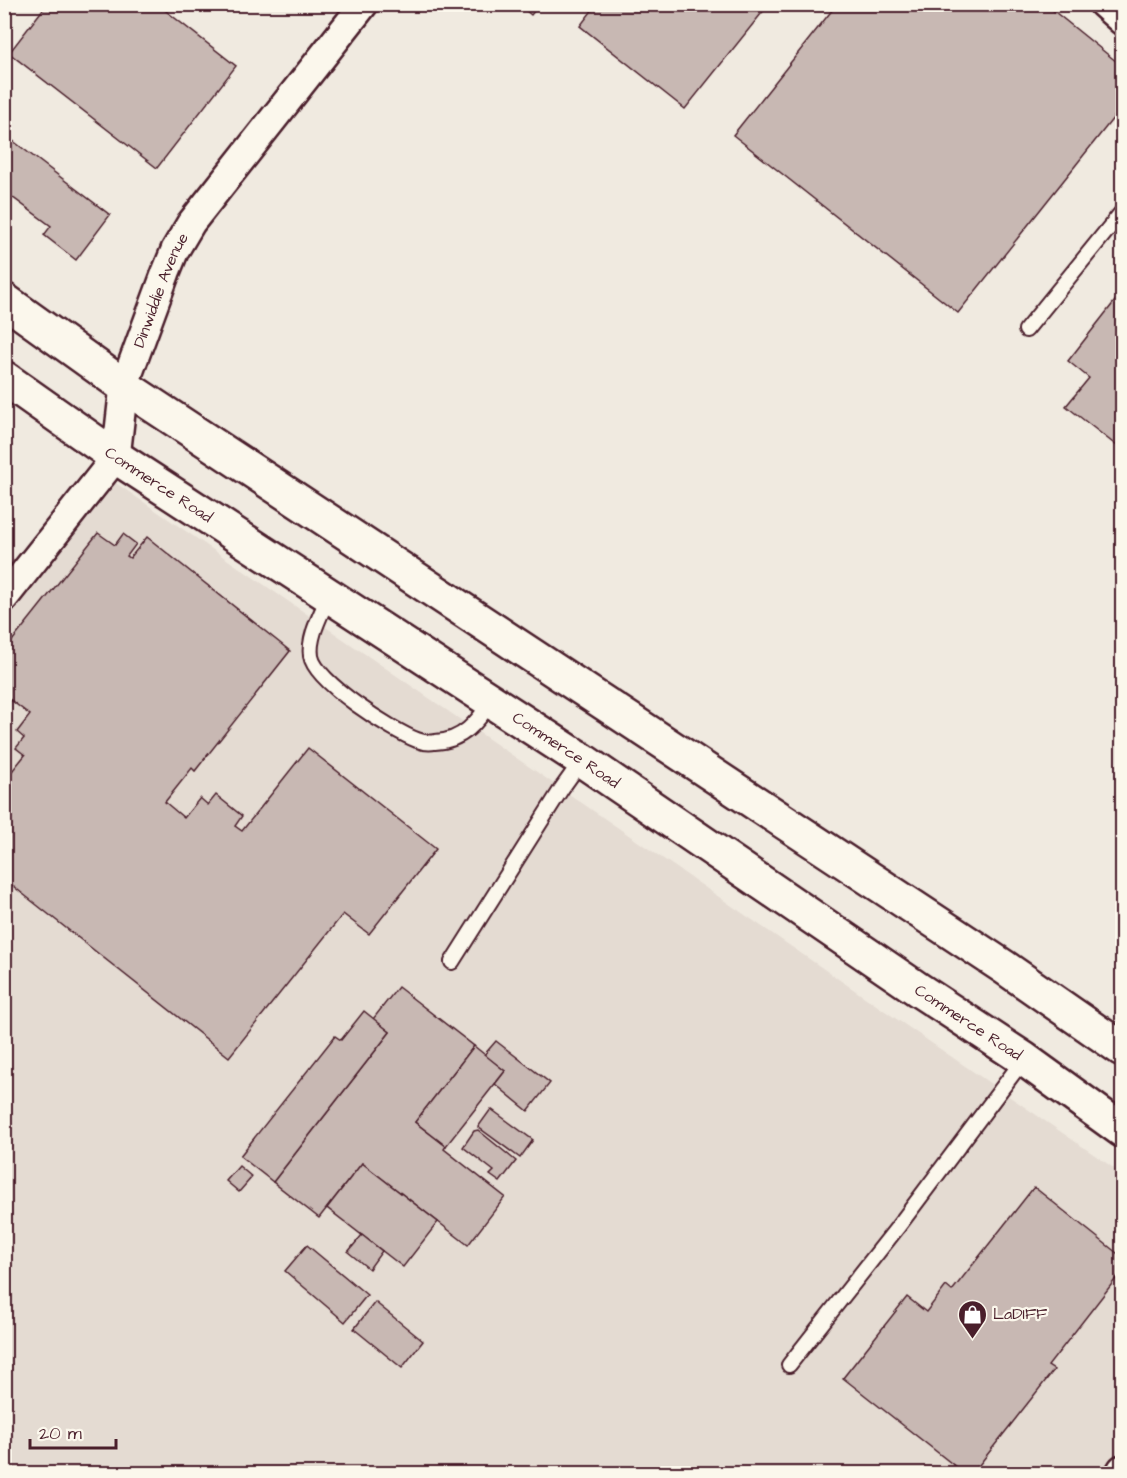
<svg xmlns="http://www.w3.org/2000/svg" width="1127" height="1478" font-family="'Architects Daughter',sans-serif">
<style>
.built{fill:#e4dbd2}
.building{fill:#c8b8b3;stroke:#4a1f2b;stroke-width:1.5}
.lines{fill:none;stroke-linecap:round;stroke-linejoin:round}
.lane-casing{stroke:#4a1f2b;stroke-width:18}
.street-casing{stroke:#4a1f2b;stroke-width:32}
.secondary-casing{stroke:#4a1f2b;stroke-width:38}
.lane{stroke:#fbf7ec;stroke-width:14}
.street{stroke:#fbf7ec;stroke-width:27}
.secondary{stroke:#fbf7ec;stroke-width:33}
.labels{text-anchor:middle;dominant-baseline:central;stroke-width:4.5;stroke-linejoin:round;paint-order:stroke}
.street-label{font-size:16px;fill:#4a1f2b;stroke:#fbf7ec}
.poi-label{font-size:16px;fill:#4a1f2b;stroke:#fbf7ec;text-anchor:start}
</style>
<rect width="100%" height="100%" fill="#f0eae0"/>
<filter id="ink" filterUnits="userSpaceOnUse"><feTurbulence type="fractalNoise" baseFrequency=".0167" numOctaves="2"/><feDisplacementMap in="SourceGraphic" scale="12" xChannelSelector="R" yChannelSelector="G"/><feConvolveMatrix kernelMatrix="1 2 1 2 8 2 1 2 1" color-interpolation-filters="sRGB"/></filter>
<g filter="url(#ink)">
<polygon class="built" points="107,477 1118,1171 1122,1176 1122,1473 5,1473 4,608"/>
<g class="building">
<polygon points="47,4 157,4 236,66 157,168 9,53"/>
<polygon points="518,4 540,4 531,15"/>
<polygon points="597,4 769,4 685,109 580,26"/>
<polygon points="837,4 1045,4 1122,66 1122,107 958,313 733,135"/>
<polygon points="4,134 110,215 76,260 44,235 51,226 4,191"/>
<polygon points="1122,292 1122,450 1066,406 1089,378 1068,361"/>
<polygon points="98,533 115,545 123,534 136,544 127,556 130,558 147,537 290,651 195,771 192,768 165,802 184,818 200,798 208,805 216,795 242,816 235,826 242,831 308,748 436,849 369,934 343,914 229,1057 4,879 4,781 25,755 16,748 24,738 17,732 30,715 4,695 4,651"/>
<polygon points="398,987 474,1046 415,1122 446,1146 444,1149 505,1197 468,1245 362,1163 319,1218 273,1182 390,1032 373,1019"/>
<polygon points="364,1011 390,1032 273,1182 240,1156 335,1036 341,1040"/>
<polygon points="496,1041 550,1083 528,1111 495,1084 505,1071 484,1055"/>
<polygon points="474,1046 505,1071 446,1146 415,1122"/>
<polygon points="491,1109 533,1140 520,1158 478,1127"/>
<polygon points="478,1130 516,1161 500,1182 490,1175 494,1171 463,1147 474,1131"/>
<polygon points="362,1163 438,1222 403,1267 327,1208"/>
<polygon points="239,1166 252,1177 239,1192 226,1181"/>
<polygon points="1034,1187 1122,1257 1122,1271 1048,1366 1054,1370 972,1474 965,1474 843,1378 907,1297 926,1312 946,1286 952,1291"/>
<polygon points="362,1235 382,1251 369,1269 348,1252"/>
<polygon points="307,1245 367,1295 345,1322 285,1271"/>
<polygon points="375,1302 423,1341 402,1368 354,1329"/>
</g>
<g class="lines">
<defs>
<g id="lane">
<polyline points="1026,330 1122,212"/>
<path d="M329,595C322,613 308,636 311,656C315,682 393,731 417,740C422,742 430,743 435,742C463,741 477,722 492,701"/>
<polyline points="452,962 562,788 582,760"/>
<polyline points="789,1365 897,1228 1024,1059"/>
</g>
<g id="street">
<polyline points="1103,4 1122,21"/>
<path id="s1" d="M4,598L116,457L124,386L166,272L175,250L191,223L364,4"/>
<polyline points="1119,1474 1122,1469"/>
</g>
<g id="secondary">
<polyline points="4,300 124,386 1004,967 1122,1049"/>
<path id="s2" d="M4,378L116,457L582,760L919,990L1024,1059L1122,1130"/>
</g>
</defs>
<use href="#lane" class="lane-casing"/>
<use href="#street" class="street-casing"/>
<use href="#secondary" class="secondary-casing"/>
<use href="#lane" class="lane"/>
<use href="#street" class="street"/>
<use href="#secondary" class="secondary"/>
</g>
</g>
<defs>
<symbol id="shop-pin" viewBox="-11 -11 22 30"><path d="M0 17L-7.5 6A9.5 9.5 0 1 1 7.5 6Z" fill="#4a1f2b" stroke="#fbf7ec"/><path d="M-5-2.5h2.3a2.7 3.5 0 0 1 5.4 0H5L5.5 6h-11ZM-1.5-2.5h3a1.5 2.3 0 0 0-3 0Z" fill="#fff"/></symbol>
</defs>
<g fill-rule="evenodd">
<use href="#shop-pin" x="956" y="1298" width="33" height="45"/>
</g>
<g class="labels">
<g class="street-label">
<text stroke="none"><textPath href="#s1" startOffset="354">Dinwiddie Avenue</textPath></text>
<text stroke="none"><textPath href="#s2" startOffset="188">Commerce Road</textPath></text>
<text stroke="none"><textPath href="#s2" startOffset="674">Commerce Road</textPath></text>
<text stroke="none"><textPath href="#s2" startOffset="1160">Commerce Road</textPath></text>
</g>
<g class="poi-label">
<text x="993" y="1314">LaDIFF</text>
</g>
</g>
<rect width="1127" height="1478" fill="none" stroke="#fbf7ec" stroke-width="24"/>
<rect x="12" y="12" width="1103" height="1454" fill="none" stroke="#4a1f2b" stroke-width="2" filter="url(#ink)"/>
<path d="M30 1439v9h86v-9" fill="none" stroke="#4a1f2b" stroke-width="3"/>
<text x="39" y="1439" font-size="18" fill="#4a1f2b" stroke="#fbf7ec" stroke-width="4.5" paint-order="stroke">20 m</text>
</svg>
